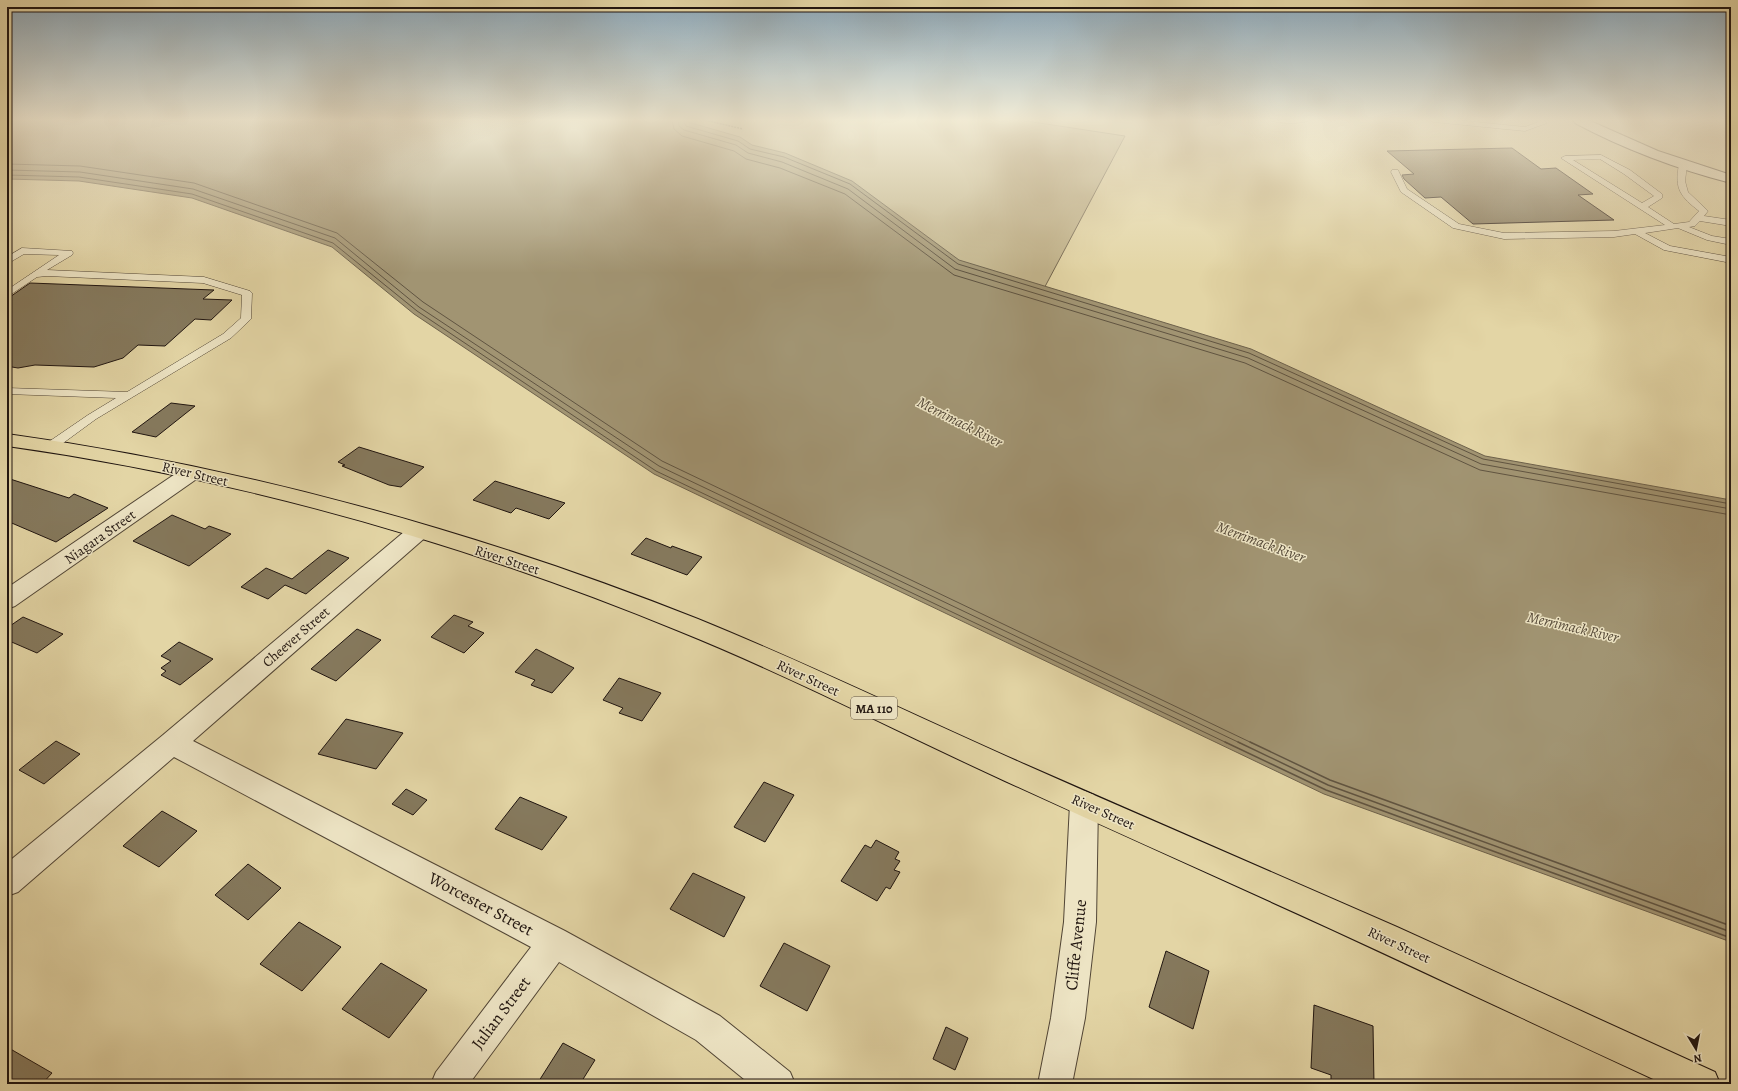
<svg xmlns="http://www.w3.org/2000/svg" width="1738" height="1091" font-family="Alegreya,serif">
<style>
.green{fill:#c2b48c;stroke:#71644e}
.water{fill:#a19472;stroke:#6d614b}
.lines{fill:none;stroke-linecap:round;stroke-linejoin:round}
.shore-far1{stroke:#605441;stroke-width:1}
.shore{stroke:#605441;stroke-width:1.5}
.building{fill:#85795d;stroke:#201510}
.lane-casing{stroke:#514535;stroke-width:1}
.street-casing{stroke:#514535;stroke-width:2}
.primary-casing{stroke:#201510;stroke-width:2}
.path{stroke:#201510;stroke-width:1.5;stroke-dasharray:2 1;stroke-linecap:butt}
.lane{fill:#ede4c4;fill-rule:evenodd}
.street{fill:#ede4c4;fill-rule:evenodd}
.primary{fill:#e3d5a5;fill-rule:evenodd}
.labels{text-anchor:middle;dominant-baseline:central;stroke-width:3;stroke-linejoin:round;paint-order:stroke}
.shield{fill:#ede4c4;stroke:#5e5346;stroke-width:1}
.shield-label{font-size:13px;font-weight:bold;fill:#201510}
.street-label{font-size:14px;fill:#201510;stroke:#ede4c4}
.water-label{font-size:15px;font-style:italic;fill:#544837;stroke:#ede4c4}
.near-street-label{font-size:17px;fill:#201510;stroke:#ede4c4}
</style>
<rect width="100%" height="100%" fill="#e3d5a5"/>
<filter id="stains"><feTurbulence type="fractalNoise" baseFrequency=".005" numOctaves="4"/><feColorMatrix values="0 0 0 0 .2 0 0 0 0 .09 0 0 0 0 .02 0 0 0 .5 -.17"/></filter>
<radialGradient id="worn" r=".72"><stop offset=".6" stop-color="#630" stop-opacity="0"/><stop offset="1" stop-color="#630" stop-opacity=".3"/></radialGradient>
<polygon class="green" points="650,120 1020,120 1125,136 1040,296 942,267"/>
<polygon class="water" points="7,120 681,120 740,137 752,145 785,153 852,181 959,260 1251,349 1485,456 1731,500 1731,942 1324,794 654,474 414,314 332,247 192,198 79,181 7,179"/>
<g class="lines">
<g class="shore-far1">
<polyline points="672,120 674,129 682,136 734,151 746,159 780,168 845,194 954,275 1245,363 1480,470 1731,515"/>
<polyline points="678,120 679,126 684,130 736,145 748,153 782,162 848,189 955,269 1248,358 1481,464 1731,509"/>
<polyline points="683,120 686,126 738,141 750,149 784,157 850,184 958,264 1249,353 1483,459 1731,504"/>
<polyline points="7,164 80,166 194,183 337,233 423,302 662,461 1252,743"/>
<polyline points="7,170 80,172 193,189 335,238 419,307 659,466 1240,743"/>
<polyline points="7,175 79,177 192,194 333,243 417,311 656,471 1227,743"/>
</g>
<g class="shore">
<polyline points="1225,742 1326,790 1731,938"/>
<polyline points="1238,742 1328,785 1731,932"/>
<polyline points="1250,742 1330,780 1731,926"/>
</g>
</g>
<g class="building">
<polygon points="1512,148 1541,169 1556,168 1593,194 1578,195 1614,220 1473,224 1441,197 1425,198 1404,179 1402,175 1414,174 1387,151"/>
<polygon points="30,283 214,290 203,299 232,300 211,320 195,319 165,346 138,345 123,358 94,367 35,365 18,368 12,367 7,362 7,299"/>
<polygon points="171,403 195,406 156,437 132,432"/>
<polygon points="359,447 424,467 401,487 389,485 342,466 345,465 338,462"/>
<polygon points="7,478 69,498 74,494 108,508 56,542 7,521"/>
<polygon points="495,481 565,503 549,519 516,508 511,513 473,500"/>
<polygon points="172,515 205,529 209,526 231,534 189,566 133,541"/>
<polygon points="646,538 671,548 672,546 702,557 687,575 631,554"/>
<polygon points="328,550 349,558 306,594 285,585 268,599 241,587 266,568 292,579"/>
<polygon points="454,615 473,622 468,626 484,633 464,653 431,637"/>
<polygon points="23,617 63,634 37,653 7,640 7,628"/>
<polygon points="357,629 381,640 336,681 311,669"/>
<polygon points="179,642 213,659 180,685 161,675 166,671 161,668 171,661 161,656"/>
<polygon points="536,649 574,668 552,693 531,685 535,680 515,672"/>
<polygon points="619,678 661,693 642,721 619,713 623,708 603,700"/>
<polygon points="346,719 403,733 376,769 318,754"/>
<polygon points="56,741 80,754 44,784 19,770"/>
<polygon points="764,782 794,795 765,842 734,827"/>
<polygon points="406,789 427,800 413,815 392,804"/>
<polygon points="520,797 567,817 542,850 495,829"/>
<polygon points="162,811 197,831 159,867 123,846"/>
<polygon points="876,840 899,852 895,859 900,861 894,870 900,872 890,889 886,887 877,901 841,881 865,845 871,848"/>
<polygon points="248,864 281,888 248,920 215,895"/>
<polygon points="693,873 745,897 724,937 670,909"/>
<polygon points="299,922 341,947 302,991 260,964"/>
<polygon points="784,943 830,966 807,1011 760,986"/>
<polygon points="1166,951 1209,971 1193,1029 1149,1007"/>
<polygon points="381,963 427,990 389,1038 342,1009"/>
<polygon points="1314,1005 1373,1026 1374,1084 1331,1084 1331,1075 1311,1068"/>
<polygon points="946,1027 968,1038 955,1070 933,1059"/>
<polygon points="563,1043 595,1060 580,1084 537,1084"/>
<polygon points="7,1047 52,1073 42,1084 7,1084"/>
</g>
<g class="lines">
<defs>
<g id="lane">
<path d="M1270,120H1310C1305,124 1275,124 1270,120Z"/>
<polygon points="1431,120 1455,120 1525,127 1538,122 1537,120 1544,120 1547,123 1525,131 1434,122"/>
<path d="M1601,155L1630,170L1662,194V198L1648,207L1674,224L1689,222L1699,211C1681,197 1674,189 1679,165L1683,163H1686L1687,165L1685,181L1688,192L1708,211L1704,216L1731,220V226L1700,221L1695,226L1689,227L1712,236L1731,239V245L1707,240L1678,228L1645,233L1670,246L1731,257V263L1664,250L1635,234L1614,237L1504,239L1453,228L1401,192L1391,172L1392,170H1398L1407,189L1459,224L1504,233L1614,231L1665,225L1561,158L1565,156ZM1600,159L1624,174L1654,196L1642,203L1573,160Z"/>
<polygon points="22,248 72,251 73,253 72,255 47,270 204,277 250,291 252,293 251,319 231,338 96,419 55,449 47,449 45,446 47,443 88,415 116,398 7,394 7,388 127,392 223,334 241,318 242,295 203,283 47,276 37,277 7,297 7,290 59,255 24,254 7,264 7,257"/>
</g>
<g id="street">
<path d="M1573,120H1588L1658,151L1731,175V183C1677,169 1624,149 1575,123Z"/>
<polygon points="191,467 198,468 201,473 198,478 15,606 7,609 7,588 184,468"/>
<polygon points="419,524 427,526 430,531 427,536 193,741 565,931 720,1016 790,1072 795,1084 750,1084 696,1040 559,962 469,1084 431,1084 436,1072 531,947 174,757 18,892 7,896 7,863 163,735 411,526"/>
<polygon points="1084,791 1094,795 1098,804 1096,922 1085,1018 1072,1084 1038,1084 1051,1018 1064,922 1070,804 1074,795"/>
</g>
<path id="primary" d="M7,434C240,466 480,532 698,619C809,664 917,717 1026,765C1150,820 1274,873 1397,927C1503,975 1609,1024 1715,1072L1720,1084H1664C1553,1033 1442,980 1331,929C1222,879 1113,831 1005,781C896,731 790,676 679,631C464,543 237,478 7,446Z"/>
</defs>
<use href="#lane" class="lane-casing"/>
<use href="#street" class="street-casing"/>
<use href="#primary" class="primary-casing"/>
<polyline class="path" points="705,120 743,129"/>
<use href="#lane" class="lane"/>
<use href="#street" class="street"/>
<use href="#primary" class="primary"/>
</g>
<linearGradient id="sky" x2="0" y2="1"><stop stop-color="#8ba7b9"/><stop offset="0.44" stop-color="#f2ecd6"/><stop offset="1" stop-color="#f2ecd6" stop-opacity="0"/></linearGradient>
<rect width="1738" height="273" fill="url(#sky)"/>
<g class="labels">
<rect class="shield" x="851" y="697" width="46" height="22" rx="3"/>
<g class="shield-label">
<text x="874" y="708">MA 110</text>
</g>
<g class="street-label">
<text transform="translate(195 474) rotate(13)">River Street</text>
<text transform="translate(100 537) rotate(-35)">Niagara Street</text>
<text transform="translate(507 560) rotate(18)">River Street</text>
<text transform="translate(296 637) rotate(-41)">Cheever Street</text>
<text transform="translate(808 678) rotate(25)">River Street</text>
<text transform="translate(1103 812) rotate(24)">River Street</text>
<text transform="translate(1399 945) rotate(25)">River Street</text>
</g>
<g class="water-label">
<text transform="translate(960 422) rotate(27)">Merrimack River</text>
<text transform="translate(1261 542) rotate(20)">Merrimack River</text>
<text transform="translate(1573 627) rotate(13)">Merrimack River</text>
</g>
<g class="near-street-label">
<text transform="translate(481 904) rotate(28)">Worcester Street</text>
<text transform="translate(1076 945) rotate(-84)">Cliffe Avenue</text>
<text transform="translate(501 1013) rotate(-53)">Julian Street</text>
</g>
</g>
<rect width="1738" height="1091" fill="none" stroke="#e3d5a5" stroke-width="24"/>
<rect x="8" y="8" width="1722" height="1075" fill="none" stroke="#201510" stroke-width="2"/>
<rect x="12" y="12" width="1714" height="1067" fill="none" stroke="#201510"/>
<g transform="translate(1696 1049) rotate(170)" stroke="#ede4c4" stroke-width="3" paint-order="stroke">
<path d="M0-3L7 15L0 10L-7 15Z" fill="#201510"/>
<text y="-6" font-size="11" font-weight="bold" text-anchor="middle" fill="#201510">N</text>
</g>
<rect width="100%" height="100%" filter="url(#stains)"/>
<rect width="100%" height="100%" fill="url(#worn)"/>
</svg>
